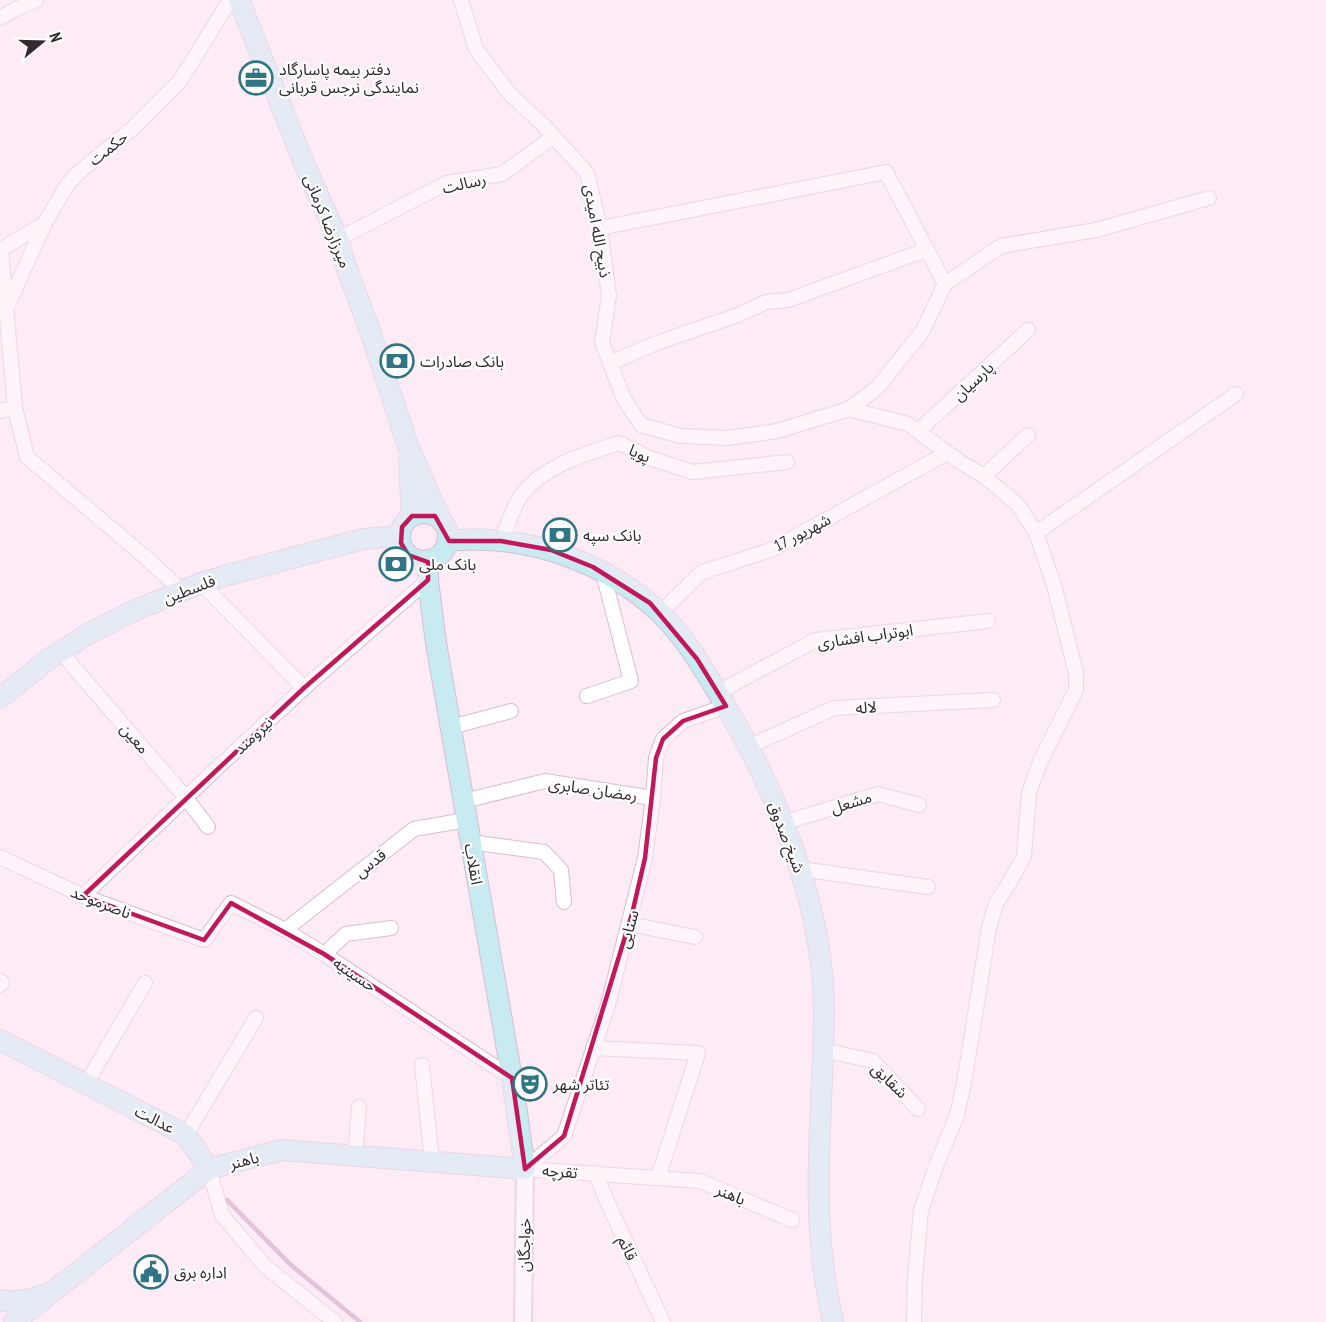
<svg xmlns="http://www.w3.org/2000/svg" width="1326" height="1322" font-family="'PT Sans Narrow','Noto Sans Arabic',sans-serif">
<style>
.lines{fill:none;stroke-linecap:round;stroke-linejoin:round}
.stream{stroke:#c693b3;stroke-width:4.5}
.minor-casing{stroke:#dabdcf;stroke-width:16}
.tertiary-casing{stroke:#dabdcf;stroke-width:20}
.secondary-casing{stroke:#dabdcf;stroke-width:22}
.minor{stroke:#fff;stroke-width:14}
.tertiary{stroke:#fff;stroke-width:16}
.secondary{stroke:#c8eaf1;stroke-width:20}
.marked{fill:none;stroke:#c2185b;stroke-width:4.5;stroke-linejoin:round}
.labels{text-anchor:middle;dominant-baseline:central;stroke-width:4.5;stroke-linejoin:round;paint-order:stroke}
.poi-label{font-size:16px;fill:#352930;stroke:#fff;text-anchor:start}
.street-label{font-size:16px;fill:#352930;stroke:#fff}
</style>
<rect width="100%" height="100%" fill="#fdebf6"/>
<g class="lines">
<polyline class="stream" points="227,1200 291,1265 360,1322"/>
<defs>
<g id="minor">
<polyline points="461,0 476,49 509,93 544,126 587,173 600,228 609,296 602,342 624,399 641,425 681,436 727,438 777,431 849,409 908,424 960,462 984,476 1018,505 1036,533 1054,585 1076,673 1076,690 1040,762 1029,793 1024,856 1010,882 996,903 989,928 964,1083 957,1115 936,1166 921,1211 915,1277 914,1322"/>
<polyline points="0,18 16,9 36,0"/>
<polyline points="600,228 886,172 945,284 922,332 877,388 849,409"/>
<polyline points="338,239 447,183 502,174 553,137"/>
<polyline points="0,250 45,223"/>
<polyline points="1,250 15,408 27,457 144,556 182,591"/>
<polyline points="945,284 1001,246 1096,230 1209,198"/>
<polyline points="7,307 45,223 67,185 78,173 133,128 180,81 230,0"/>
<polyline points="610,363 654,344 738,315 766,302 788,300 926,250"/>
<polyline points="0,411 15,408"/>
<polyline points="918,431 1028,330"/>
<polyline points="984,476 1028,435"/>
<polyline points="1036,533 1236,394"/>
<path d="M501,541C507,528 514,504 522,494C545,465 585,454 619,443L652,459L693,472L787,462"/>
<polyline points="201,583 304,688"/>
<polyline points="660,613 702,572 771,550 947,453"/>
<polyline points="60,651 186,798 208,827"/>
<polyline points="718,692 816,640 988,621"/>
<polyline points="587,696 631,681 603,573"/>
<polyline points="451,727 511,711"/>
<polyline points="748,747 834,708 993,700"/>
<polyline points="464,801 545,781 653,798"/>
<polyline points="783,823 878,794 919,805"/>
<polyline points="470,842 544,852 561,870 564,902"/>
<polyline points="0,857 83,896 204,940 231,903 285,930 324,954 512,1078"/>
<polyline points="801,869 928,887"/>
<polyline points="83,896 217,768 304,688 428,580"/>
<polyline points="629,924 695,937"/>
<polyline points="285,930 414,829 466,820"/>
<polyline points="324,954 346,934 391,928"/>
<polyline points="0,981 2,983 0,985"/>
<polyline points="593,1048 698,1053 658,1178"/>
<polyline points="823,1050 873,1061 918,1109"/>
<polyline points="422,1065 432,1162"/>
<polyline points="86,1084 145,983"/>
<polyline points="186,1135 256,1018"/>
<polyline points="355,1157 359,1107"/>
<polyline points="209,1169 222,1215 266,1267 335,1322"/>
<polyline points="525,1169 564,1136 608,1005 645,858 653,798 656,758 663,739 683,721 726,706"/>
<polyline points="525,1169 700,1181 792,1220"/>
<polyline points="595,1173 610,1208 663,1322"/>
</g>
<polyline id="tertiary" points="523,1322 525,1169"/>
<g id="secondary">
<polyline points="239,0 305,166 338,239 344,261 370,331 408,446 441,520"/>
<polyline points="409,461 412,516"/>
<circle cx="424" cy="537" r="24"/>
<path d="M447,541C518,533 594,557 649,603C676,624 698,660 715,688C770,778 814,877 823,982C826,1023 822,1065 821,1106C817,1180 816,1249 833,1322"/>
<polyline points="0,698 50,658 90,633 131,612 201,583 228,575 363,539 400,536"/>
<polyline points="0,1040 186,1135 209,1169"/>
<path d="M0,1300C16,1303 29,1300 44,1295"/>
<polyline points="14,1322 209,1169 281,1150 525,1169 512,1078 436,643 428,580 428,560"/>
</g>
</defs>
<use href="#minor" class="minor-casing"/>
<use href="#tertiary" class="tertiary-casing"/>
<use href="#secondary" class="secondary-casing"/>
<use href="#minor" class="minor"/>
<use href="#tertiary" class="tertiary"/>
<use href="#secondary" class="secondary"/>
</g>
<path d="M0 0H1326V1322H0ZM412,516H435L449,541H501L551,550L593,567L650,603L697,659L726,706L683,721L663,739L656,758L645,858L632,914L564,1136L525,1169L512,1078L324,954L231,903L204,940L83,896L304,688L428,580V562L408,555L401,543L402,527Z" fill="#fdebf6" fill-opacity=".55" fill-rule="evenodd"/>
<path class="marked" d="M412,516H435L449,541H501L551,550L593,567L650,603L697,659L726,706L683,721L663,739L656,758L645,858L632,914L564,1136L525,1169L512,1078L324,954L231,903L204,940L83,896L304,688L428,580V562L408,555L401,543L402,527Z"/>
<defs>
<symbol id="office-ring" viewBox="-11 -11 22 22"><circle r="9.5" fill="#fff" stroke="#307584" stroke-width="1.5"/><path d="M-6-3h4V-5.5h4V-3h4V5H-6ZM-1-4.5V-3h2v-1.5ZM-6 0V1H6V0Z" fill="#307584"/></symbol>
<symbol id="bank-ring" viewBox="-11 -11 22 22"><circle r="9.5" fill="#fff" stroke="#307584" stroke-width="1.5"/><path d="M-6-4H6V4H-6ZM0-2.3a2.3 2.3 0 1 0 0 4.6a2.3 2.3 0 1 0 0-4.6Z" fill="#307584"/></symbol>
<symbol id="theatre-ring" viewBox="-11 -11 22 22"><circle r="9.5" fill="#fff" stroke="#307584" stroke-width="1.5"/><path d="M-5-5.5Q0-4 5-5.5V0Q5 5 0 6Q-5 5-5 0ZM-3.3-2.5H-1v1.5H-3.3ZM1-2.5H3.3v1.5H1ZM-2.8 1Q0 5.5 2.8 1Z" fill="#307584"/></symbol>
<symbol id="civic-ring" viewBox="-11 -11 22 22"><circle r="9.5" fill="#fff" stroke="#307584" stroke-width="1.5"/><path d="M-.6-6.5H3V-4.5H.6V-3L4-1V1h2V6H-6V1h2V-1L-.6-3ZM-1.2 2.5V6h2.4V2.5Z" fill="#307584"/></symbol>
</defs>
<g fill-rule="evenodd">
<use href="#office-ring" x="237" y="59" width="38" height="38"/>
<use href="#bank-ring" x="378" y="342" width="38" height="38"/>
<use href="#bank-ring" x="541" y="516" width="38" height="38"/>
<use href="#bank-ring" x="377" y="545" width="38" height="38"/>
<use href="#theatre-ring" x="511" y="1065" width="38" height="38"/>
<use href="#civic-ring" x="132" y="1253" width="38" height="38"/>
</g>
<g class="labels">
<g class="poi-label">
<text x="279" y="69">دفتر بیمه پاسارگاد<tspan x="279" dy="18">نمایندگی نرجس قربانی</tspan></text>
<text x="420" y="361">بانک صادرات</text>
<text x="583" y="535">بانک سپه</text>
<text x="419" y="564">بانک ملی</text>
<text x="553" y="1084">تئاتر شهر</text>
<text x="174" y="1272">اداره برق</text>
</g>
<g class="street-label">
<text transform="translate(108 148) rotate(-39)">حکمت</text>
<text transform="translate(464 183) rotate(-13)">رسالت</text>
<text transform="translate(328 221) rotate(68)">میرزارضا کرمانی</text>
<text transform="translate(598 231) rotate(80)">ذبیح الله امیدی</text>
<text transform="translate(973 381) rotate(-43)">پارسیان</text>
<text transform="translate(640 453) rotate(24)">پویا</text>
<text transform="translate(802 532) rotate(-28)">17 شهریور</text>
<text transform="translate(189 589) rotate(-21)">فلسطین</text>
<text transform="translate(865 636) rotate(-8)">ابوتراب افشاری</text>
<text transform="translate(866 707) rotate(-3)">لاله</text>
<text transform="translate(253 735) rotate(-43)">نیرومند</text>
<text transform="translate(135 738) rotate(49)">معین</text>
<text transform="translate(593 789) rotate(8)">رمضان صابری</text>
<text transform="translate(851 802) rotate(-17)">مشعل</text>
<text transform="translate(787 837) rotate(69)">شیخ صدوق</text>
<text transform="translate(370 863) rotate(-38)">قدس</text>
<text transform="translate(474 864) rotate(80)">انقلاب</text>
<text transform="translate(101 902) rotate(21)">ناصرموحد</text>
<text transform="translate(628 929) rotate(-75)">سنایی</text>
<text transform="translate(355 974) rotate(34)">حسینیه</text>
<text transform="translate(890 1080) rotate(44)">شقایق</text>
<text transform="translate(155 1119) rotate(27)">عدالت</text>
<text transform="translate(244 1160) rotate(-14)">باهنر</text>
<text transform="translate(560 1171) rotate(4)">تقرچه</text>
<text transform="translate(731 1194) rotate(23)">باهنر</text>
<text transform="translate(524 1245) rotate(-89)">خواجگان</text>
<text transform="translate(628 1248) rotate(65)">قائم</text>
</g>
</g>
<g transform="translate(42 42) rotate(71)" stroke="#ffffff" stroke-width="4.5" paint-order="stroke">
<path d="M0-4.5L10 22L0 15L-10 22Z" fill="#352930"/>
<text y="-9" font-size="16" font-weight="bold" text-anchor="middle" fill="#352930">N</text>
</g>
</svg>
